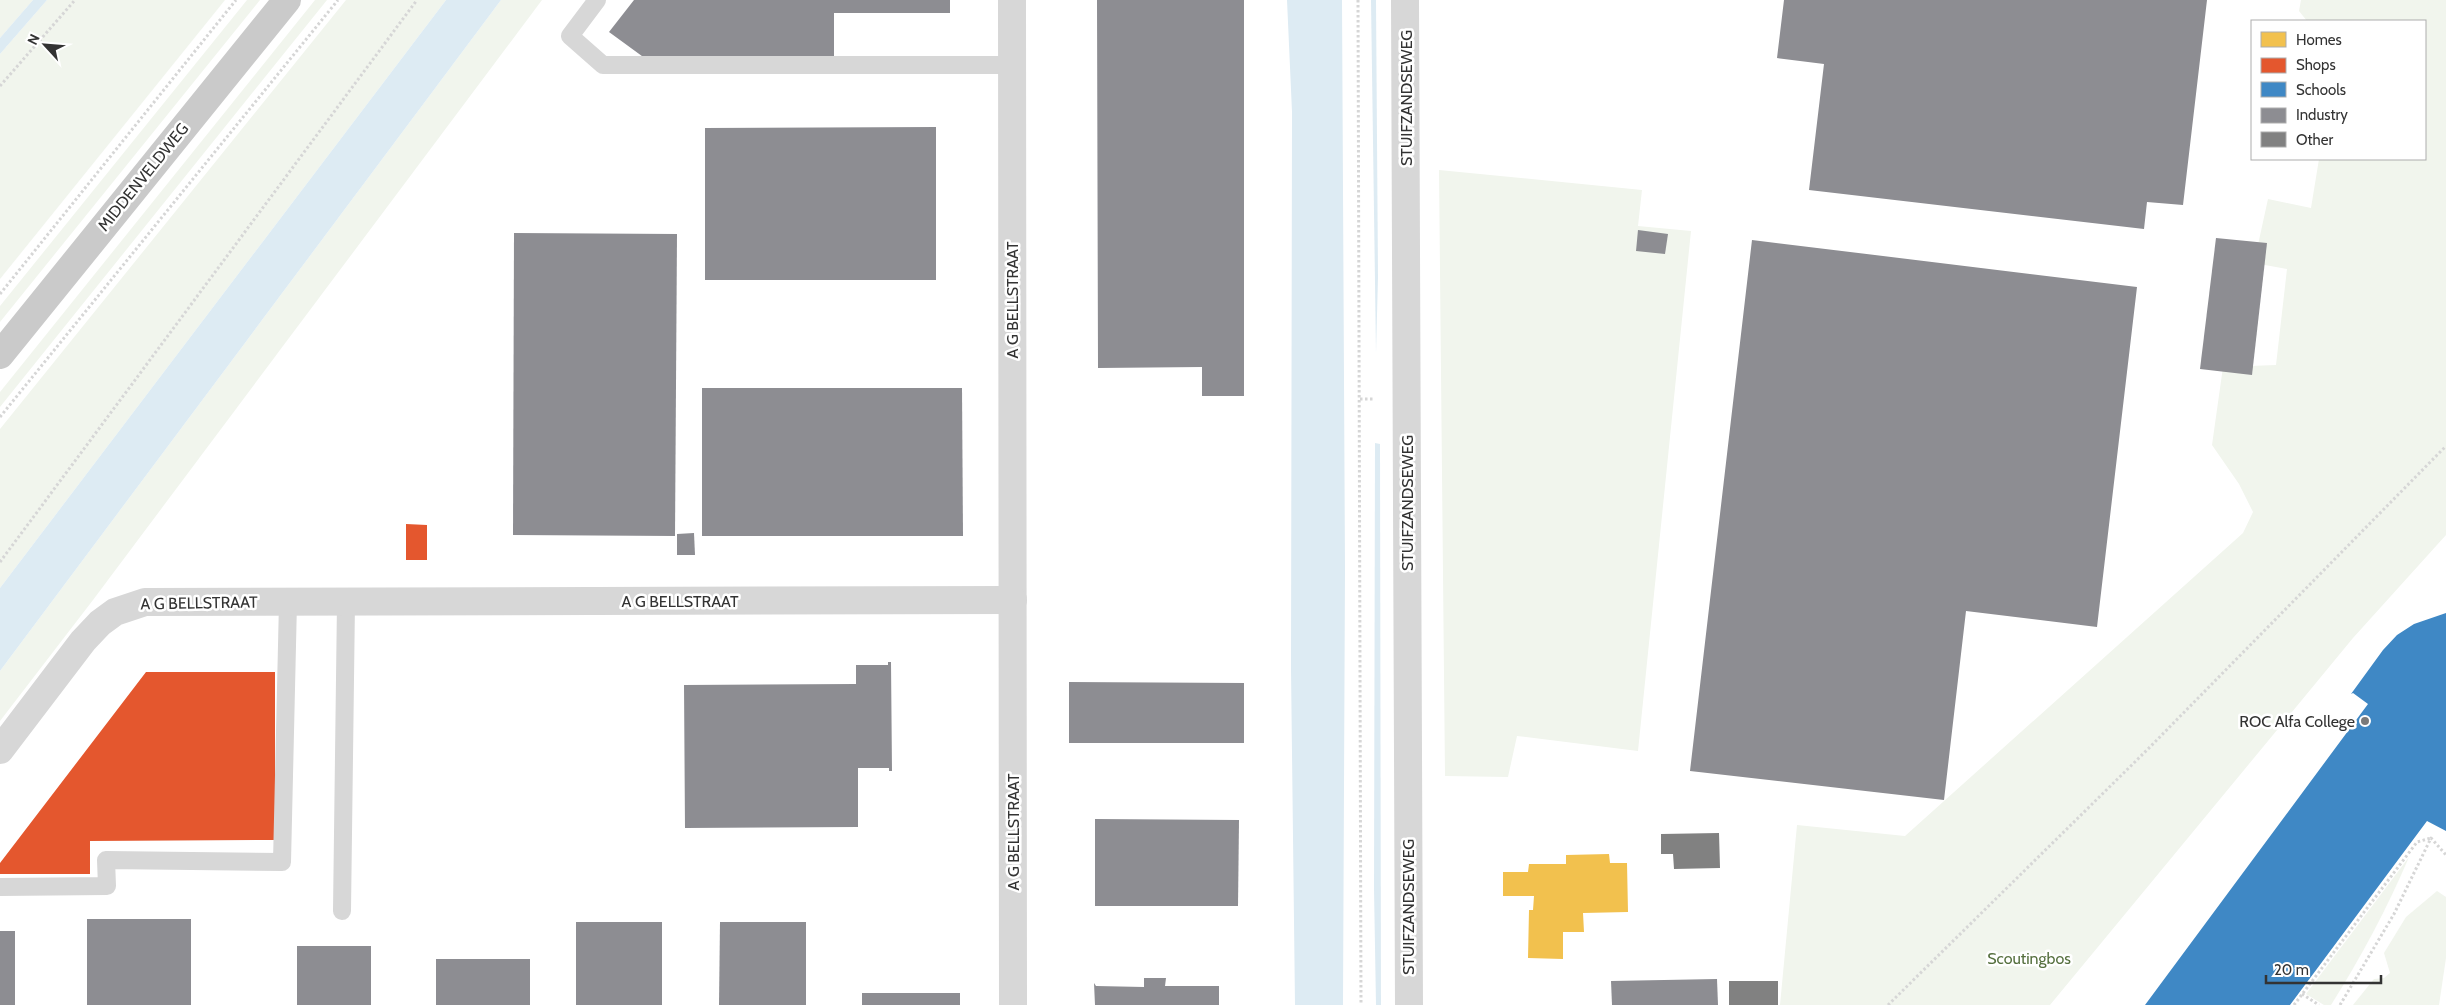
<svg xmlns="http://www.w3.org/2000/svg" width="2446" height="1005" font-family="Cabin,sans-serif">
<style>
.green{fill:#f1f5ed}
.water{fill:#ddebf3}
.homes{fill:#f2c14e}
.shops{fill:#e4572e}
.schools{fill:#3f88c5}
.industry{fill:#8d8d92}
.building{fill:#818181}
.lines{fill:none;stroke-linecap:round;stroke-linejoin:round}
.path{stroke:#d6d6d6;stroke-width:3;stroke-dasharray:2.5 2.5;stroke-linecap:butt}
.service{stroke:#d7d7d7;stroke-width:18}
.minor{stroke:#d7d7d7;stroke-width:28}
.primary{stroke:#cacaca;stroke-width:28}
.poi-dot{fill:#7a7a7a;stroke:#fff;stroke-width:2}
.labels{text-anchor:middle;dominant-baseline:central;stroke-width:5;stroke-linejoin:round;paint-order:stroke}
.street-label{font-size:16px;fill:#333;stroke:#fff}
.poi-label{font-size:16px;fill:#333;stroke:#fff;text-anchor:end}
.park-label{font-size:16px;fill:#56703f;stroke:#fff}
</style>
<rect width="100%" height="100%" fill="#fff"/>
<g class="green">
<polygon points="0,0 33,0 0,38"/>
<polygon points="47,0 225,0 0,279 0,54"/>
<polygon points="247,0 260,0 0,322 0,306"/>
<polygon points="315,0 327,0 0,407 0,392"/>
<polygon points="346,0 446,0 0,588 0,429"/>
<polygon points="501,0 542,0 93,600 0,721 0,671"/>
<polygon points="2301,0 2446,0 2446,535 2353,638 2050,1005 1780,1005 1797,825 1905,836 2243,533 2253,512 2239,484 2212,445 2223,367 2276,365 2287,269 2254,263 2268,199 2311,208 2319,159 2425,159 2425,21 2307,21 2299,11"/>
<polygon points="1439,170 1642,190 1638,226 1691,231 1638,751 1517,736 1508,777 1445,776"/>
<path d="M2409,857C2387,909 2361,957 2331,1005H2324L2306,994Z"/>
<polygon points="2437,891 2446,897 2446,958 2439,1005 2353,1005 2374,979 2384,978 2390,973 2384,953 2406,917"/>
</g>
<g class="water">
<polygon points="33,0 47,0 0,54 0,38"/>
<polygon points="446,0 501,0 0,671 0,588"/>
<polygon points="1287,0 1342,0 1345,569 1343,1005 1295,1005 1291,669 1292,112"/>
<polygon points="1371,0 1376,0 1378,277 1376,353"/>
<polygon points="1375,443 1380,444 1381,1005 1376,1005 1374,889"/>
</g>
<polygon class="homes" points="1609,854 1610,863 1627,863 1628,912 1583,913 1584,932 1563,932 1563,959 1528,958 1529,910 1533,910 1534,896 1503,896 1503,872 1528,872 1529,864 1566,864 1566,855"/>
<g class="shops">
<polygon points="406,524 427,525 427,560 406,560"/>
<polygon points="146,672 275,672 275,840 90,841 90,874 0,874 0,863"/>
</g>
<polygon class="schools" points="2446,613 2446,831 2427,821 2290,1005 2145,1005 2368,704 2353,693 2351,694 2383,650 2397,635 2414,624"/>
<g class="industry">
<polygon points="634,0 950,0 950,13 834,13 834,58 646,59 609,32"/>
<polygon points="1097,0 1244,0 1244,396 1202,396 1202,367 1098,368"/>
<polygon points="1784,0 2207,0 2183,205 2147,202 2144,229 1809,190 1824,64 1777,58"/>
<polygon points="936,127 936,280 705,280 705,128"/>
<polygon points="1638,230 1668,234 1665,254 1636,251"/>
<polygon points="514,233 677,234 675,536 513,535"/>
<polygon points="2216,238 2267,243 2252,375 2200,369"/>
<polygon points="1752,240 2137,287 2097,627 1966,611 1944,800 1690,771"/>
<polygon points="702,388 962,388 963,536 702,536"/>
<polygon points="694,533 695,555 677,555 677,534"/>
<polygon points="888,662 891,662 892,771 889,771 889,768 858,768 858,827 685,828 684,685 856,684 856,665 888,665"/>
<polygon points="1069,682 1244,683 1244,743 1069,743"/>
<polygon points="1095,819 1239,820 1238,906 1095,906"/>
<rect x="87" y="919" width="104" height="86"/>
<rect x="576" y="922" width="86" height="83"/>
<polygon points="720,922 806,922 806,1005 719,1005"/>
<rect x="0" y="931" width="15" height="74"/>
<rect x="297" y="946" width="74" height="59"/>
<rect x="436" y="959" width="94" height="46"/>
<polygon points="1144,978 1166,978 1165,986 1219,986 1219,1005 1095,1005 1094,983 1096,986 1144,987"/>
<polygon points="1717,979 1718,1005 1612,1005 1611,981"/>
<rect x="862" y="993" width="98" height="12"/>
</g>
<g class="building">
<polygon points="1719,833 1720,868 1674,869 1673,854 1661,854 1661,834"/>
<rect x="1729" y="981" width="49" height="24"/>
</g>
<g class="lines">
<g class="path">
<polyline points="1358,0 1361,1005"/>
<polyline points="0,86 75,0"/>
<polyline points="0,294 236,0"/>
<polyline points="1360,399 1374,399"/>
<polyline points="0,417 338,0"/>
<polyline points="0,562 417,0"/>
<polyline points="2302,994 2319,1005"/>
<polyline points="1888,1005 2147,750 2446,446"/>
<polyline points="2294,1005 2417,842 2431,838"/>
<polyline points="2340,1005 2394,914 2431,838 2446,855"/>
</g>
<g class="service">
<polyline points="597,0 570,36 603,65 1012,65"/>
<polyline points="0,887 107,886 106,860 282,862 288,602"/>
<polyline points="342,911 346,602"/>
</g>
<g class="minor">
<polyline points="1012,0 1013,1005"/>
<polyline points="1405,0 1409,1005"/>
<polyline points="0,750 83,641 100,623 115,612 145,602 1013,600"/>
</g>
<polyline class="primary" points="0,355 287,0"/>
</g>
<circle class="poi-dot" cx="2365" cy="721" r="5"/>
<g class="labels">
<g class="street-label">
<text transform="translate(1406 98) rotate(-90)">STUIFZANDSEWEG</text>
<text transform="translate(143 177) rotate(-51)">MIDDENVELDWEG</text>
<text transform="translate(1012 300) rotate(-90)">A G BELLSTRAAT</text>
<text transform="translate(1407 503) rotate(-90)">STUIFZANDSEWEG</text>
<text x="680" y="601">A G BELLSTRAAT</text>
<text transform="translate(199 603) rotate(-1)">A G BELLSTRAAT</text>
<text transform="translate(1013 832) rotate(-90)">A G BELLSTRAAT</text>
<text transform="translate(1408 907) rotate(-90)">STUIFZANDSEWEG</text>
</g>
<g class="poi-label">
<text x="2355" y="721">ROC Alfa College</text>
</g>
<g class="park-label">
<text x="2029" y="958">Scoutingbos</text>
</g>
</g>
<rect x="2251" y="20" width="175" height="140" fill="#ffffff" stroke="#adadad"/>
<rect x="2261" y="32" width="25" height="15" fill="#f2c14e" stroke="#adadad"/>
<text x="2296" y="45" font-size="15" fill="#333333">Homes</text>
<rect x="2261" y="58" width="25" height="15" fill="#e4572e" stroke="#adadad"/>
<text x="2296" y="70" font-size="15" fill="#333333">Shops</text>
<rect x="2261" y="82" width="25" height="15" fill="#3f88c5" stroke="#adadad"/>
<text x="2296" y="95" font-size="15" fill="#333333">Schools</text>
<rect x="2261" y="108" width="25" height="15" fill="#8d8d92" stroke="#adadad"/>
<text x="2296" y="120" font-size="15" fill="#333333">Industry</text>
<rect x="2261" y="132" width="25" height="15" fill="#818181" stroke="#adadad"/>
<text x="2296" y="145" font-size="15" fill="#333333">Other</text>
<g transform="translate(45 45) rotate(296)" stroke="#ffffff" stroke-width="4" paint-order="stroke">
<path d="M0-4L9 19L0 12L-9 19Z" fill="#333333"/>
<text y="-8" font-size="14" font-weight="bold" text-anchor="middle" fill="#333333">N</text>
</g>
<path d="M2266 975v8h115v-8" fill="none" stroke="#333333" stroke-width="2.5"/>
<text x="2274" y="975" font-size="15" fill="#333333" stroke="#ffffff" stroke-width="4" paint-order="stroke">20 m</text>
</svg>
